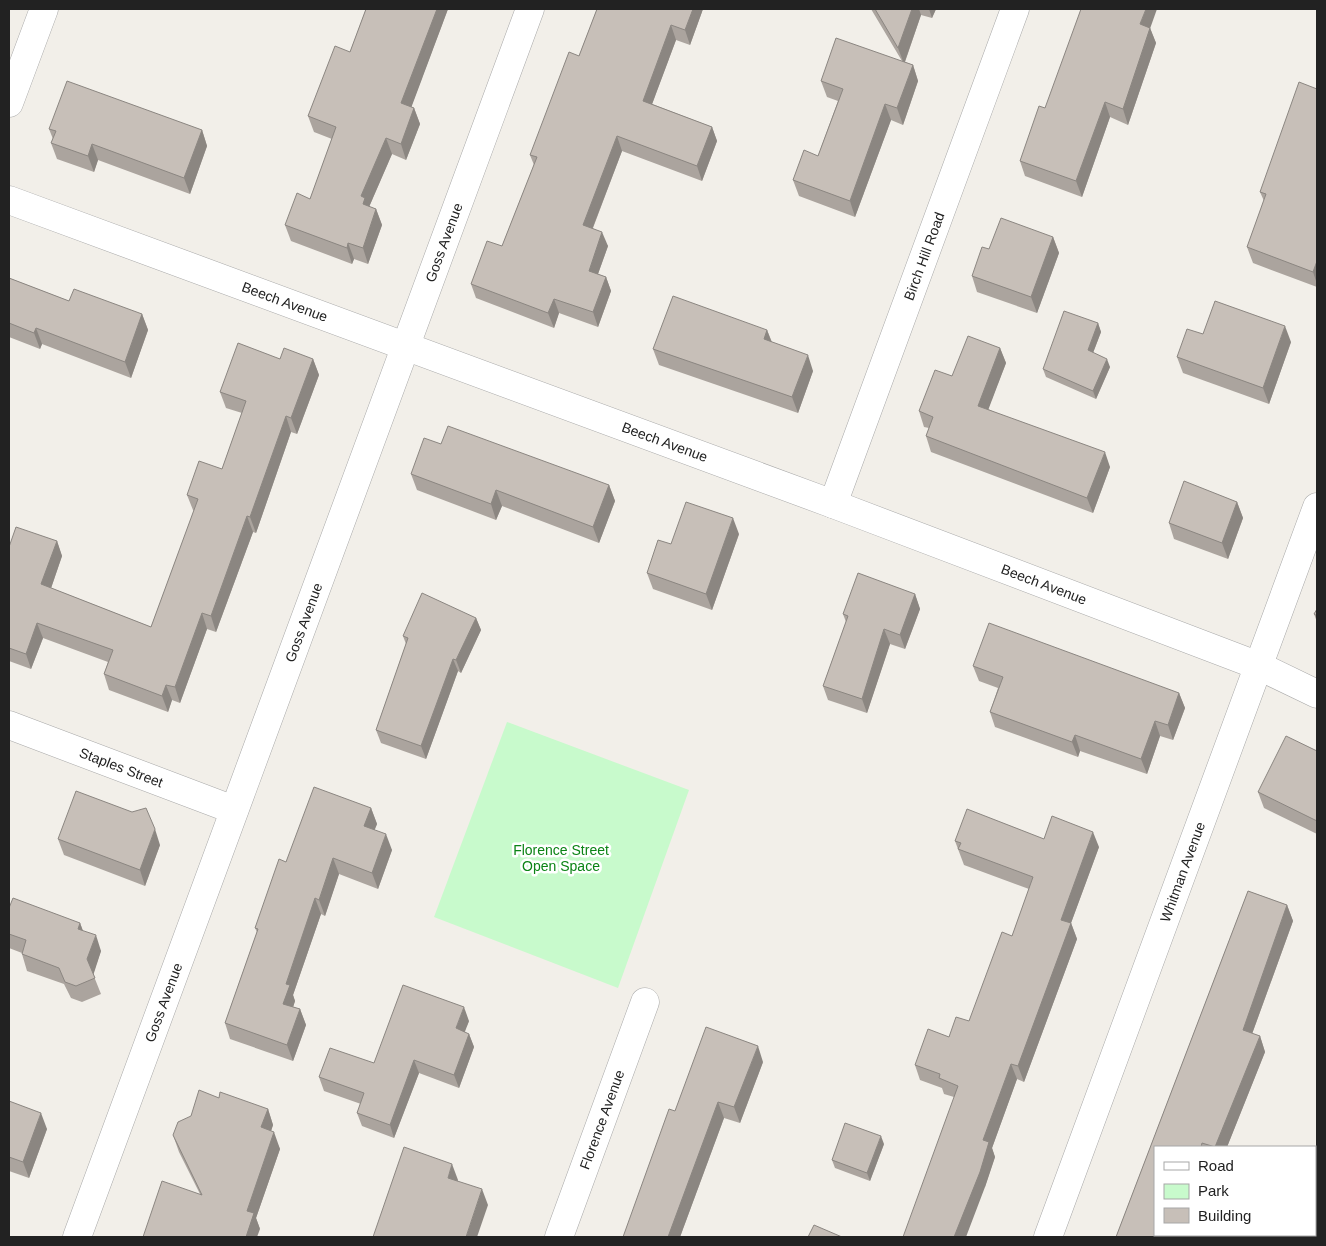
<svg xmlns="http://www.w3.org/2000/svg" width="1326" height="1246" font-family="Arial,sans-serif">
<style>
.park{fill:#c8facc}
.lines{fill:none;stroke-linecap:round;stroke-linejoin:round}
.street-casing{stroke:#a9a9a9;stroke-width:29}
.street{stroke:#fff;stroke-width:28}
.wall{fill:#aba49e}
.shaded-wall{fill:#8b8681}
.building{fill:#c7bfb8;stroke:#8b8681}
.labels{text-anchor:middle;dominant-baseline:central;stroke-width:5;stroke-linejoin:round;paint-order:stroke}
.street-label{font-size:14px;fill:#222;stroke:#fff}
.park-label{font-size:14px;fill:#0c8416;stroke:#fff}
</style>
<rect width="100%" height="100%" fill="#f2efe9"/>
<polygon class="park" points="507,722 689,790 618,988 434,917"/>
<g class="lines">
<defs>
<g id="street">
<polyline points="9,103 44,9"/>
<path id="s1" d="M9,200L833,504L1259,666L1317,694"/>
<path id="s2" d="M833,504L1015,9"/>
<path id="s3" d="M9,725L234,810"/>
<path id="s4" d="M77,1237L530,9"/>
<path id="s5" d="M559,1237L645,1002"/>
<path id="s6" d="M1048,1237L1317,507"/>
</g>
</defs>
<use href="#street" class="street-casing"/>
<use href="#street" class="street"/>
</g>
<g class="wall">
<polygon points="366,9 448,9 411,107 414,108 420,124 406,160 392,154 369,207 376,209 382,225 368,264 354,259 352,264 291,241 285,225 310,199 332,139 314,132 308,116 350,52"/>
<polygon points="597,9 703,9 690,45 676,40 652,104 712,127 717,141 702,181 622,151 593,228 608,246 598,274 606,277 611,291 598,327 559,313 554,328 476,298 471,284 502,246 534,165 530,155 579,56"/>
<polygon points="871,9 936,9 932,18 921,15 905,62 913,65 918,81 903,125 891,120 855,217 799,196 793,180 818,156 838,101 827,97 821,81 902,61"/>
<polygon points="1150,28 1156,43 1128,125 1110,117 1082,197 1025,176 1020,161 1045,108"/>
<polygon points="1317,89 1317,287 1253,263 1247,247 1264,201 1260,192"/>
<polygon points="49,129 202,130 207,146 190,194 98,160 94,172 57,159 51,143 53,139"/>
<polygon points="1053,237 1059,253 1037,313 977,292 972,276 989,249"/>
<polygon points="9,278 69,301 142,314 148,330 131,378 42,344 40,349 9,337"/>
<polygon points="1098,323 1101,332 1093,353 1110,367 1096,399 1046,377 1043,369"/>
<polygon points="767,330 772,342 813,371 798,413 659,365 653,349"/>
<polygon points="1203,334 1291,342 1269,404 1183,373 1177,357"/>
<polygon points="1000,348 1006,363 988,409 1110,467 1093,513 931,452 926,436 929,428 924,427 919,411 952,376"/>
<polygon points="280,359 313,359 319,375 297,434 291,432 256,533 253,532 216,632 207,629 180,703 172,700 168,712 109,690 104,674 108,662 43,638 31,669 9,661 9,547 57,541 62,556 51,588 151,627 194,511 193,510 187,495 222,469 242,413 226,408 220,392"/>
<polygon points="441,444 609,485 615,501 599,543 502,506 496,520 417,490 411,474"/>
<polygon points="1237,502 1243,518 1228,559 1174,539 1169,523"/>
<polygon points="739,534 712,610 653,589 647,573 671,544"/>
<polygon points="915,594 920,609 905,649 890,644 867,713 828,700 823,686 846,622 843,614"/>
<polygon points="1317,609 1317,622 1314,614"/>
<polygon points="476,618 481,630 461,673 458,671 426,759 381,743 376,730 406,644 403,636"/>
<polygon points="973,666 1179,693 1185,708 1173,740 1160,736 1147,774 1080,751 1078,757 995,727 990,712 998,688 979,681"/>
<polygon points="1317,751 1317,834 1264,808 1258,792"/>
<polygon points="371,808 377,824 374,830 392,850 378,889 339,874 325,916 321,914 293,995 295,1001 293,1007 300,1009 306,1025 293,1061 230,1039 225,1023 257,932 255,928 286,862"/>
<polygon points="58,839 160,845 145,886 64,855"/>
<polygon points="1044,839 1099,847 1071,923 1077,939 1024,1082 1017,1079 992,1148 995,1157 985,1187 954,1097 944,1094 942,1088 920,1080 915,1065 969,1021 1012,936 1029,889 964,865 955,841"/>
<polygon points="1248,891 1287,905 1293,921 1252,1034 1260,1036 1265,1052 1227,1147 1155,1147 1155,1235 1178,1235 1177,1237 1116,1237"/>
<polygon points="9,908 80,923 83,931 101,951 93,974 101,994 82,1002 71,998 64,984 27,971 22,954 22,953 9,948"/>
<polygon points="469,1021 464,1032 469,1034 474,1047 459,1088 419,1073 394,1138 362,1126 357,1113 361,1104 324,1091 319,1077 374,1063"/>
<polygon points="763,1062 740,1123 724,1118 680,1237 623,1237 675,1111"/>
<polygon points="219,1098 268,1109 273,1125 271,1131 280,1149 256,1218 260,1229 200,1194 179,1152 173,1135"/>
<polygon points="9,1101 47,1129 29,1178 9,1171"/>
<polygon points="884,1144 870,1181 835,1168 832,1160"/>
</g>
<g class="shaded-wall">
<polygon points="437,9 448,9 407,119 401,103"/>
<polygon points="693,9 703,9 690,45 685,30"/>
<polygon points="912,9 919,9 921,15 904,64 898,48"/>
<polygon points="929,9 936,9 932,18"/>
<polygon points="1146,9 1157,9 1146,40 1140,24"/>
<polygon points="671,25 676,40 648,115 643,101"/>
<polygon points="1150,28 1156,43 1128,125 1123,109"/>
<polygon points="913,65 918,81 903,125 897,108"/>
<polygon points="1105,102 1110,117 1082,197 1076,181"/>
<polygon points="885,104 891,120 855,217 850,201"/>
<polygon points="414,108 420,124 406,160 401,144"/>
<polygon points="712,127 717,141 702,181 697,166"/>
<polygon points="202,130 207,146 190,194 184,178"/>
<polygon points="617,136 622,151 588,240 583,225"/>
<polygon points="386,138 392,154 369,207 363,204 361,196"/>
<polygon points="92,144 98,160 94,172 88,156"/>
<polygon points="376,209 382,225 368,264 363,248"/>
<polygon points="602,232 608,246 594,285 589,271"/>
<polygon points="1053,237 1059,253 1037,313 1031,297"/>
<polygon points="348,243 354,259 352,264 347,248"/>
<polygon points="1317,261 1317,284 1313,272"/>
<polygon points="606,277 611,291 598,327 593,312"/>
<polygon points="554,299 559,313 554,328 548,313"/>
<polygon points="142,314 148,330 131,378 125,362"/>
<polygon points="1098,323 1101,332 1091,358 1088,350"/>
<polygon points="1285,326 1291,342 1269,404 1263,388"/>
<polygon points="36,328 42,344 40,349 34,333"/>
<polygon points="767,330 773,346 764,339"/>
<polygon points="1000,348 1006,363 984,421 978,406"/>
<polygon points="808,355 813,371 798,413 792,397"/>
<polygon points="313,359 319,375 297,434 291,418"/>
<polygon points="1107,359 1110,367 1096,399 1093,391"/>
<polygon points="286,416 291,432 256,533 250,517"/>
<polygon points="1105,452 1110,467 1093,513 1087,498"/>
<polygon points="609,485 615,501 599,543 593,527"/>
<polygon points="496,490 502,506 496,520 491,504"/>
<polygon points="1237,502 1243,518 1228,559 1222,543"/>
<polygon points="247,516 253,532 216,632 211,616"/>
<polygon points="733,518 739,534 712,610 706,594"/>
<polygon points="57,541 62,556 47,600 41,584"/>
<polygon points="915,594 920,609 905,649 900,635"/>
<polygon points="202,613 207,629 180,703 175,687"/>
<polygon points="476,618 481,630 461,673 456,660"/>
<polygon points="37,623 43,638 31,669 26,654"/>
<polygon points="884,629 890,644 867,713 862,699"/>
<polygon points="453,659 458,671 426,759 421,746"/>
<polygon points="166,685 172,700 168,712 162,696"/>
<polygon points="1179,693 1185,708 1173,740 1168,725"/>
<polygon points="1155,721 1160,736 1147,774 1141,759"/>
<polygon points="1075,735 1080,751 1078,757 1072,742"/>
<polygon points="371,808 377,824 370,842 364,826"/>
<polygon points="155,829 160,845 145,886 140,870"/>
<polygon points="1093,832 1099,847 1071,923 1077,939 1024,1082 1018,1066 1061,920"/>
<polygon points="386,834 392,850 378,889 372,873"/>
<polygon points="333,858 339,874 325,916 319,900"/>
<polygon points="315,898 321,914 293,995 295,1001 289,1020 283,1004 286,984"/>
<polygon points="1287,905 1293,921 1248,1045 1243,1030"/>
<polygon points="80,923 86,939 78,929"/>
<polygon points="96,935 101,951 93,976 87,959"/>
<polygon points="464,1007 469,1021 461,1042 456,1028"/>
<polygon points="300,1009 306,1025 293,1061 287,1045"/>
<polygon points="469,1034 474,1047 459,1088 454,1075"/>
<polygon points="1260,1036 1265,1052 1227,1147 1215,1147"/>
<polygon points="758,1046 763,1062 740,1123 734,1107"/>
<polygon points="414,1060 419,1073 394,1138 390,1125"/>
<polygon points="1011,1064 1017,1079 992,1148 995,1157 985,1187 966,1237 954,1237 983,1140"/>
<polygon points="718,1102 724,1118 680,1237 668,1237"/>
<polygon points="268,1109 273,1125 267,1143 261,1127"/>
<polygon points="41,1113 47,1129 29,1178 23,1162"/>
<polygon points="274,1132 280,1149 256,1218 260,1229 257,1237 246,1237 247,1211"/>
<polygon points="881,1136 884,1144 870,1181 867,1173"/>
<polygon points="452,1164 458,1180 454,1194 448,1178"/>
<polygon points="482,1189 488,1205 477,1237 466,1237"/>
<polygon points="1166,1235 1178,1235 1177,1237 1165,1237"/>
</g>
<g class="building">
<polygon points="366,9 437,9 401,103 414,108 401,144 386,138 361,196 365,198 363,204 376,209 363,248 348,243 347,248 285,225 297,193 310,199 336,127 308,116 335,46 350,52"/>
<polygon points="597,9 693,9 685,30 671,25 643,101 712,127 697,166 617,136 583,225 602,232 589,271 606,277 593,312 554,299 548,313 471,284 487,241 502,246 537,157 530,155 569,52 579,56"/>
<polygon points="875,9 912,9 898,48"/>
<polygon points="1081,9 1146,9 1140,24 1150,28 1123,109 1105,102 1076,181 1020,161 1039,106 1045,108"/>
<polygon points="836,38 913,65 897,108 885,104 850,201 793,180 804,150 818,156 843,89 821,81"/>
<polygon points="67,81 202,130 184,178 92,144 88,156 51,143 56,131 49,129"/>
<polygon points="1299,82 1317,89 1317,261 1313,272 1247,247 1266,194 1260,192"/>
<polygon points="1001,218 1053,237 1031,297 972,276 982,247 989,249"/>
<polygon points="9,278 69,301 74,289 142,314 125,362 36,328 34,333 9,323"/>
<polygon points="673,296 767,330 764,339 808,355 792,397 653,349"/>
<polygon points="1215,301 1285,326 1263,388 1177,357 1187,329 1203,334"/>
<polygon points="1064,311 1098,323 1088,350 1107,359 1093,391 1043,369"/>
<polygon points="968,336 1000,348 978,406 1105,452 1087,498 926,436 933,417 919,411 935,370 952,376"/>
<polygon points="238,343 280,359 284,348 313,359 291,418 286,416 250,517 247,516 211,616 202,613 175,687 166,685 162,696 104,674 113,650 37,623 26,654 9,648 9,547 16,527 57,541 41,584 151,627 198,499 187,495 199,461 222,469 246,401 220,392"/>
<polygon points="448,426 609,485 593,527 496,490 491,504 411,474 424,438 441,444"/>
<polygon points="1184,481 1237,502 1222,543 1169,523"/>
<polygon points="686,502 733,518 706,594 647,573 658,540 671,544"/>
<polygon points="858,573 915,594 900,635 884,629 862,699 823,686 848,616 843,614"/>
<polygon points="422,593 476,618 456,660 453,659 421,746 376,730 408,638 403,636"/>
<polygon points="1317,609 1317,616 1314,614"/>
<polygon points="989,623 1179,693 1168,725 1155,721 1141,759 1075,735 1072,742 990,712 1003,677 973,666"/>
<polygon points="1286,736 1317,751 1317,821 1258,792"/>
<polygon points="314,787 371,808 364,826 386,834 372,873 333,858 319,900 315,898 286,984 290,985 283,1004 300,1009 287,1045 225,1023 258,929 255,928 279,859 286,862"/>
<polygon points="76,791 132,812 146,808 155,829 140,870 58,839"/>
<polygon points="967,809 1044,839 1052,816 1093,832 1061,920 1071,923 1018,1066 1011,1064 983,1140 989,1142 980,1172 954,1237 903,1237 958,1086 939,1078 940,1074 915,1065 928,1029 949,1037 956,1017 969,1021 1002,932 1012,936 1033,877 958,849 961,843 955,841"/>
<polygon points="1248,891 1287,905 1243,1030 1260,1036 1215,1147 1202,1143 1201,1147 1155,1147 1155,1235 1166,1235 1165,1237 1116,1237"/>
<polygon points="13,898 80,923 78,929 96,935 87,959 95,978 76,986 65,982 59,968 22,954 26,940 9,934 9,908"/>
<polygon points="403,985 464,1007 456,1028 469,1034 454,1075 414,1060 390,1125 357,1113 364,1093 319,1077 330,1048 374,1063"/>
<polygon points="706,1027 758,1046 734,1107 718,1102 668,1237 623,1237 669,1109 675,1111"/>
<polygon points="199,1090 219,1098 220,1092 268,1109 261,1127 274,1132 247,1211 254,1213 246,1237 143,1237 162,1181 202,1195 173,1135 178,1122 191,1116"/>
<polygon points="9,1101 41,1113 23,1162 9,1157"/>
<polygon points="845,1123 881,1136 867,1173 832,1160"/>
<polygon points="404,1147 452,1164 448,1178 482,1189 466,1237 373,1237"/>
<polygon points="814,1225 842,1237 808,1237"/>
</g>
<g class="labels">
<g class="street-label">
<text stroke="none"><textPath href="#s4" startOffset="1060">Goss Avenue</textPath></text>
<text stroke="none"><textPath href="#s2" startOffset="264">Birch Hill Road</textPath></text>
<text stroke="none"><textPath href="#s1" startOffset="294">Beech Avenue</textPath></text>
<text stroke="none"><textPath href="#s1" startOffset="699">Beech Avenue</textPath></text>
<text stroke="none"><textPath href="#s1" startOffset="1104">Beech Avenue</textPath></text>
<text stroke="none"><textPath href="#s4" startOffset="655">Goss Avenue</textPath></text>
<text stroke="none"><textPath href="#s3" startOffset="120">Staples Street</textPath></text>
<text stroke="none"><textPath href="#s6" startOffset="389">Whitman Avenue</textPath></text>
<text stroke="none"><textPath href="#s4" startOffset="250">Goss Avenue</textPath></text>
<text stroke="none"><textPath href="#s5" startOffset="125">Florence Avenue</textPath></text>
</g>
<g class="park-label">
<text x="561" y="850">Florence Street<tspan x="561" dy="16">Open Space</tspan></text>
</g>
</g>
<rect width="1326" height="1246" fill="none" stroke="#222222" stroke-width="20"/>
<rect x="1154" y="1146" width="162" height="90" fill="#ffffff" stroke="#a7a7a7"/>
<rect x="1164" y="1162" width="25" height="8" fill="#ffffff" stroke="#a7a7a7"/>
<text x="1198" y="1171" font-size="15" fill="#222222">Road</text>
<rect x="1164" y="1184" width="25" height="15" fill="#c8facc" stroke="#a7a7a7"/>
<text x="1198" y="1196" font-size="15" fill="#222222">Park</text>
<rect x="1164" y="1208" width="25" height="15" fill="#c7bfb8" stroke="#a7a7a7"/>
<text x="1198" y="1221" font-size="15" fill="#222222">Building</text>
</svg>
